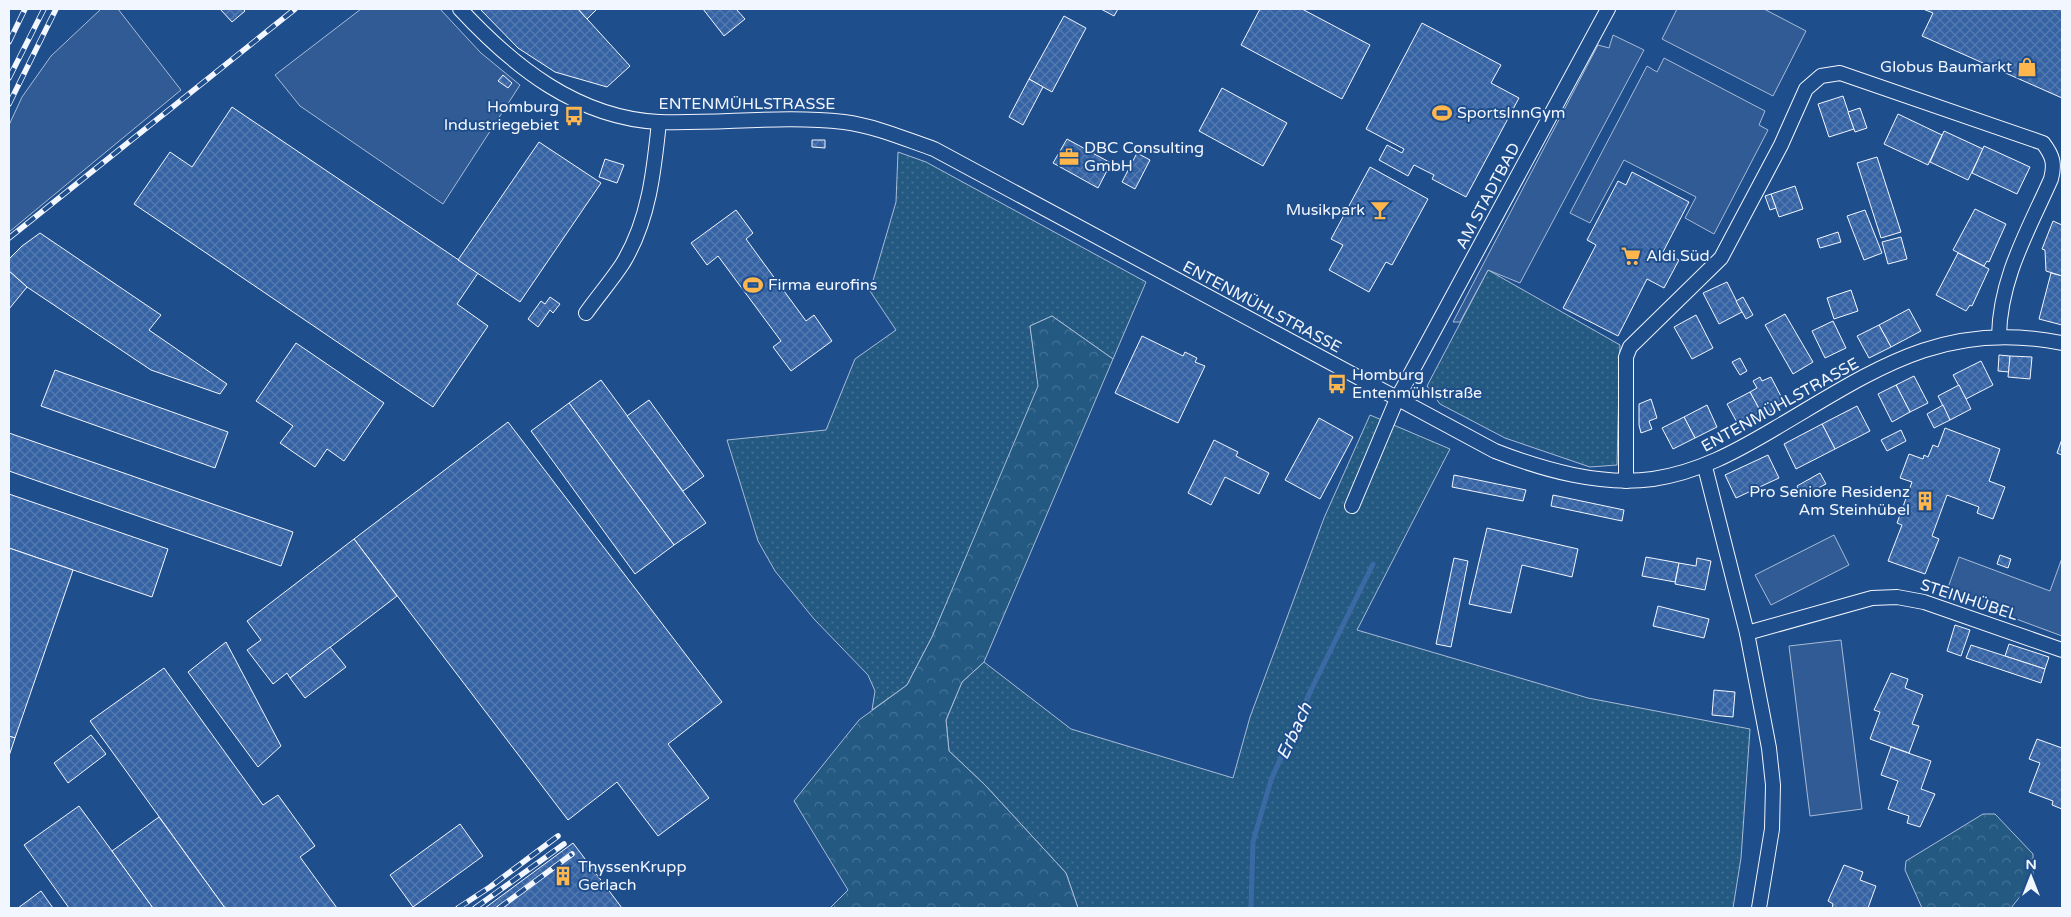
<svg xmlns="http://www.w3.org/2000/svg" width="2071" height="917" font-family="'Varela Round',sans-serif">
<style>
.grass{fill:url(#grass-dots);stroke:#a8bbd7}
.forest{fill:url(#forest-crowns);stroke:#a8bbd7}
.parking{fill:#305b95;stroke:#a8bbd7}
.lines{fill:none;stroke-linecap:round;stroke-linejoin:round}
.stream{stroke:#3b69a3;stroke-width:5}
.building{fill:url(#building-cross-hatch);stroke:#f2f6ff}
.minor-casing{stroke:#f2f6ff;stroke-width:16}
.minor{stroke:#1f4e8c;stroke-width:14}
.rail-casing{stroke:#f2f6ff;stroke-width:5.5}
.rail{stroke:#1f4e8c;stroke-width:4;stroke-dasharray:11;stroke-linecap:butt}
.labels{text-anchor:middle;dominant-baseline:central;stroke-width:4;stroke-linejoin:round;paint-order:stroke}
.poi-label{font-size:16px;fill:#f2f6ff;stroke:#1f4e8c;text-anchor:start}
.street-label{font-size:16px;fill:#f2f6ff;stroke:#1f4e8c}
.water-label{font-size:18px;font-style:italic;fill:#f2f6ff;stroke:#1f4e8c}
</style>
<defs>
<pattern id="grass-dots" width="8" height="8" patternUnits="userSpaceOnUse" patternTransform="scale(1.25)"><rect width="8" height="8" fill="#245a82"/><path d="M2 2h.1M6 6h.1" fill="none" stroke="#447295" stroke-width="1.8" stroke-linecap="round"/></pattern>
<pattern id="forest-crowns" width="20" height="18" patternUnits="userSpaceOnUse" patternTransform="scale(1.25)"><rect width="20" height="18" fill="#245a82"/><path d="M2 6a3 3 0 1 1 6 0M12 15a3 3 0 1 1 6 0" fill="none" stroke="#447295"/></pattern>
<pattern id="building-cross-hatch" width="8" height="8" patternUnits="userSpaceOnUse" patternTransform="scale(1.25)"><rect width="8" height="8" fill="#3563a3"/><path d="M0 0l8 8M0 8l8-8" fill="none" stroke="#537ab1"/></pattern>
</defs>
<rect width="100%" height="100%" fill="#1f4e8c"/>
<g class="grass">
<polygon points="898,152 926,162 1146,282 1113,359 1052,316 1030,326 1039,386 1026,420 932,637 907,685 872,710 875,691 868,675 814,619 775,571 758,541 727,440 826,430 855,359 896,330 870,291 896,202"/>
<polygon points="1488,270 1620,345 1617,465 1590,467 1505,438 1440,404 1427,386"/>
<polygon points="1370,415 1450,449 1357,630 1588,698 1750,729 1741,858 1733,908 1078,908 1066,873 985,785 949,751 946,720 962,682 984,662 1071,729 1233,778 1250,717 1324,518"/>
</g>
<g class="forest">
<polygon points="1052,316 1113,359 984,662 962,682 946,720 949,751 985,785 1066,873 1078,908 830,908 848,890 794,801 859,720 907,685 932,637 1038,386 1030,326"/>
<polygon points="1983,814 1995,814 2033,854 2033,880 2011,908 1922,908 1905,870 1906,861"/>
</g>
<g class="parking">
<polygon points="101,9 118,9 181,90 9,232 9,125 22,97 51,56"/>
<polygon points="361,9 440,9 481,53 520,85 443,204 300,106 275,75"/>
<polygon points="1677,9 1764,9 1806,31 1773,96 1662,39"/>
<polygon points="1613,35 1644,50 1520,283 1488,270 1460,322 1453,322 1598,45 1609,48"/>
<polygon points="1664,58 1765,111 1759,125 1768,130 1714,234 1685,218 1696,197 1624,160 1590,223 1570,213 1647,66 1657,72"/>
<polygon points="1834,535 1849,565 1771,605 1755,575"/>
<polygon points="1959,557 2050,591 2062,558 2062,636 1946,593"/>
<polygon points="1841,640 1862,809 1810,816 1789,646"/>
</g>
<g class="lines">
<polyline class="stream" points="1251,908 1253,842 1271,780 1311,690 1373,564"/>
</g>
<g class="building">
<polygon points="220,9 243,9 245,11 232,22"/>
<polygon points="480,9 578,9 630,66 607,87 555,72 518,48"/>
<polygon points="578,9 597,9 587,19"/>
<polygon points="703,9 736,9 745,19 724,36"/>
<polygon points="1101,9 1118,9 1114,16"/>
<polygon points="1260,9 1302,9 1370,45 1342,99 1241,45"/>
<polygon points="1923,9 2062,9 2062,98 1922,36 1933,13"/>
<polygon points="1064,16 1086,28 1052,92 1029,79"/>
<polygon points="1422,23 1501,65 1491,83 1519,98 1466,197 1432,179 1434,175 1414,165 1408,176 1379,160 1387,145 1402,153 1404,149 1366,129"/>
<polygon points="503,75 512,83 508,88 498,81"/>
<polygon points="1029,79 1043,87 1023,125 1009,117"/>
<polygon points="1222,88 1287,123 1263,166 1199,131"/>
<polygon points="1843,96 1854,129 1829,137 1818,104"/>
<polygon points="232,107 478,273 457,304 488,326 433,407 134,204 170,152 192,167"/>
<polygon points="1860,108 1867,128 1855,132 1848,112"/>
<polygon points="1898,114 1942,135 1928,165 1884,144"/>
<polygon points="1944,131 1983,149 1968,180 1930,162"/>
<polygon points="1067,139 1111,163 1098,188 1053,163"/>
<polygon points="812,140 825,140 825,148 812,147"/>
<polygon points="539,142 601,183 520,302 458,260"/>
<polygon points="1984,146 2030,167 2017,194 1972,173"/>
<polygon points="1137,153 1150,160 1135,189 1122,182"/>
<polygon points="1877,157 1901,232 1881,238 1857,163"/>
<polygon points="605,159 624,165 617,183 599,177"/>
<polygon points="1370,167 1428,199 1392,265 1386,262 1369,292 1329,270 1343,245 1331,239"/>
<polygon points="1632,172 1689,202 1663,252 1679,260 1664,288 1647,279 1618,336 1563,308 1596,245 1587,240 1618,181 1626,185"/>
<polygon points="1795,186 1803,209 1779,217 1771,194"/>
<polygon points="1771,194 1776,208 1770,210 1765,196"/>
<polygon points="1975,209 2006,224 1989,262 1987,261 1984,266 1953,250"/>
<polygon points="736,210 753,233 746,239 806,321 814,315 832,341 791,371 773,347 781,341 718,256 707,265 691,243"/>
<polygon points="1865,210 1882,253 1864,260 1847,216"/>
<polygon points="2053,221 2062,225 2062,276 2046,271 2045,250 2042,249"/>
<polygon points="1838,232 1841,242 1820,248 1817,239"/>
<polygon points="40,233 161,315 149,330 227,384 220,394 151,370 27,287 9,271 9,259 22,246"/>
<polygon points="1901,237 1907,259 1888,264 1882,242"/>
<polygon points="1958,253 1989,269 1972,306 1970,305 1966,311 1936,295"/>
<polygon points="9,271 27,287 9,309"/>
<polygon points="2051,273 2062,276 2062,325 2039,319"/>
<polygon points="1727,282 1742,312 1719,324 1703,293"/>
<polygon points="1851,290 1858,311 1834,319 1827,298"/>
<polygon points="550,297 560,304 553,313 550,310 538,327 528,319 541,301 545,304"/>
<polygon points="1743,297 1753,315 1746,319 1736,301"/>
<polygon points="1909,309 1921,331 1891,347 1879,325"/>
<polygon points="1785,314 1813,362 1793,374 1765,325"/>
<polygon points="1696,315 1713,348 1692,359 1674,327"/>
<polygon points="1833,321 1846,348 1825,358 1812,331"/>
<polygon points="1879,325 1891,347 1869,358 1857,336"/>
<polygon points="1142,336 1183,356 1185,352 1197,358 1195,362 1205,366 1178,423 1115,393"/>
<polygon points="296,343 384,403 344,461 327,449 315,467 280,443 293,426 256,401"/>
<polygon points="1999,355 2010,356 2009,372 1998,371"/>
<polygon points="2010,356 2032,357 2030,379 2008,377"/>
<polygon points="1740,358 1747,371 1740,375 1732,362"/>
<polygon points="1981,361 1993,385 1966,399 1953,375"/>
<polygon points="55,370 228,432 215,468 41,406"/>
<polygon points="1914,376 1928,403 1910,412 1896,385"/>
<polygon points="1760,377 1762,381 1771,377 1785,404 1763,416 1750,392 1757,388 1753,381"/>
<polygon points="601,380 706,523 674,545 569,403"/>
<polygon points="1896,385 1910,412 1892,422 1878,394"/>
<polygon points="1959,385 1971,409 1950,420 1938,396"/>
<polygon points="1750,392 1763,416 1740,428 1727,404"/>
<polygon points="1651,399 1657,418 1649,421 1652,429 1641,433 1639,425 1639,404"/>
<polygon points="649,400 704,476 683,491 627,416"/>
<polygon points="569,403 674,545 635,574 531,431"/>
<polygon points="1707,405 1717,427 1695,438 1684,417"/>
<polygon points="1943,405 1950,420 1934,428 1927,414"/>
<polygon points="1857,406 1870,431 1835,449 1822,424"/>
<polygon points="1684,417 1695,438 1673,449 1662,428"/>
<polygon points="1319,418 1353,437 1320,499 1285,480"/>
<polygon points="508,422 722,702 668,744 709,798 658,836 617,782 568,820 354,539"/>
<polygon points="1822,424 1835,449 1796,469 1784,444"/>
<polygon points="1945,428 2000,449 1989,481 2005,487 1993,519 1977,513 1979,507 1947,495 1932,536 1939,539 1925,574 1888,561 1902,525 1897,523 1912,482 1900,478 1909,454 1923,459 1924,455 1928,457 1933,445 1938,447"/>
<polygon points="1901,430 1906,441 1887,451 1881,440"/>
<polygon points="9,433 293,532 281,566 9,471"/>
<polygon points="2062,439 2062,455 2057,453"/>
<polygon points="1214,440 1238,452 1236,456 1269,473 1259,494 1225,477 1211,505 1188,493"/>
<polygon points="1768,455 1779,478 1736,498 1725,475"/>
<polygon points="1820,473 1826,484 1802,496 1797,486"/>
<polygon points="1454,475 1526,490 1523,501 1452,487"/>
<polygon points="9,494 168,549 152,597 9,548"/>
<polygon points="1553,495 1624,510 1622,521 1551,506"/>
<polygon points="1487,528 1578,549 1572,577 1522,565 1511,613 1469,604"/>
<polygon points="354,539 397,596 290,678 287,673 273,684 247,650 261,640 247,621"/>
<polygon points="9,548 73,570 15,738 9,736"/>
<polygon points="2000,555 2011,559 2008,568 1997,564"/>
<polygon points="1646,557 1679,563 1675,582 1642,576"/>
<polygon points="1454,558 1468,561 1451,647 1436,644"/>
<polygon points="1697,558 1711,561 1705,590 1675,584 1679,563 1696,566"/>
<polygon points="1658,606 1709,619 1704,638 1653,626"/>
<polygon points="1955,625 1970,630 1961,656 1947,651"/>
<polygon points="226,642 281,746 258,767 188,672"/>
<polygon points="2009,644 2049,657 2045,669 2005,656"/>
<polygon points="1971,645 2045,669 2041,683 1966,658"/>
<polygon points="330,647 346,667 305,698 290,678"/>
<polygon points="164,668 263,805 278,795 315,846 300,857 337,908 225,908 90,721"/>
<polygon points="1891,673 1908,679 1905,688 1923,695 1912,724 1919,726 1909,753 1870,739 1880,712 1874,710"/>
<polygon points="1714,690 1735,692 1733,717 1712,715"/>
<polygon points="91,735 106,754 68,783 54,763"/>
<polygon points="9,736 15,738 9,756"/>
<polygon points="2037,739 2062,748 2062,809 2052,805 2053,801 2029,792 2040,763 2029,759"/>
<polygon points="1891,747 1931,761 1921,789 1935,794 1920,827 1907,823 1909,816 1888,809 1898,781 1881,775"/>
<polygon points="79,806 112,851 153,908 69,908 24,845"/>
<polygon points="159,817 225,908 153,908 112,851"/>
<polygon points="460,824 483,856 413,907 390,875"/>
<polygon points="573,843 622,908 485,908"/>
<polygon points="1844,865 1863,872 1860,880 1876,886 1868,908 1832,908 1833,904 1828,901"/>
<polygon points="41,891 53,908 18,908"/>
</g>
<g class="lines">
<defs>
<g id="minor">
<path d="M460,9C513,66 577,118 659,122C720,124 783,115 844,122C875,126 905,139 934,149L1495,451C1544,470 1600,486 1653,479C1699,472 1735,452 1774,429C1873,371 1942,319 2062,343"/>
<path d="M586,313C598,296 612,280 623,263C649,220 654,171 659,122"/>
<polyline points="1705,467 1747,633 1769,748 1773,785 1772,829 1759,908"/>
<path d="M1626,481V357L1630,347L1721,258L1781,145L1806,89L1821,76L1840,73L2043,143C2053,156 2055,164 2051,179C2028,231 2000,278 1999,336"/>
<polyline points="1352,506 1397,399 1608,9"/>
<polyline points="1747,633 1872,598 1897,597 1924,602 2062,650"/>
</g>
</defs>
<use href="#minor" class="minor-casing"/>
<use href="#minor" class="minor"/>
<defs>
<g id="rail">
<polyline points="9,42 25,9"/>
<polyline points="9,78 44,9"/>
<polyline points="9,104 56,9"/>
<polyline points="9,238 295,9"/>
<polyline points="458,908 490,887 558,836"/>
<polyline points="475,908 564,844"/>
<polyline points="499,908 572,854"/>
</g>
</defs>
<use href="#rail" class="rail-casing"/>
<use href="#rail" class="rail"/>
</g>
<defs>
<symbol id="shop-bare" viewBox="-9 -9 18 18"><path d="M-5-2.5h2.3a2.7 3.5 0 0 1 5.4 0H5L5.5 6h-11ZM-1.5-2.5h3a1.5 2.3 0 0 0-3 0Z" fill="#ffb74d" stroke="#1f4e8c" stroke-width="2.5" paint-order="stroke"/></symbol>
<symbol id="stadium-bare" viewBox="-9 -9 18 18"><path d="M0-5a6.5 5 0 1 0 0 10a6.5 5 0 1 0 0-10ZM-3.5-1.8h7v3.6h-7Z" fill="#ffb74d" stroke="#1f4e8c" stroke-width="2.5" paint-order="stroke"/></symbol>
<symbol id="bus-bare" viewBox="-9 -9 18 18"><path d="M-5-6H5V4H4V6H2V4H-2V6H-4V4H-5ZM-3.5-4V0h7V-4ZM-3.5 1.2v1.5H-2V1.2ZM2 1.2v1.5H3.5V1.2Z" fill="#ffb74d" stroke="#1f4e8c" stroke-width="2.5" paint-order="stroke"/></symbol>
<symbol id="office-bare" viewBox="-9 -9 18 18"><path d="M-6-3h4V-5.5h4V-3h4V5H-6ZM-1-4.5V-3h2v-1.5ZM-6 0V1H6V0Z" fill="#ffb74d" stroke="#1f4e8c" stroke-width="2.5" paint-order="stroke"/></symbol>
<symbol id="bar-bare" viewBox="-9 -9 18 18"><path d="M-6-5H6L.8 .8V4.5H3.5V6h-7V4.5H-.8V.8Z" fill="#ffb74d" stroke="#1f4e8c" stroke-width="2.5" paint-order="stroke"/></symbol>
<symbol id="supermarket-bare" viewBox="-9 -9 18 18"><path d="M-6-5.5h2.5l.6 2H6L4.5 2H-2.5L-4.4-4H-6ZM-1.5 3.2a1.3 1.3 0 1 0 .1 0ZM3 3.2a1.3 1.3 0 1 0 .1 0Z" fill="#ffb74d" stroke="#1f4e8c" stroke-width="2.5" paint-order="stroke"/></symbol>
<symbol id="building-bare" viewBox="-9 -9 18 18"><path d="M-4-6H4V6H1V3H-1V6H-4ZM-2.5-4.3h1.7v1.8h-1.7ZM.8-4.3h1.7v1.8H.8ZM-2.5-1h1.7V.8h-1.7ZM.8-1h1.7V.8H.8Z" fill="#ffb74d" stroke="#1f4e8c" stroke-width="2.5" paint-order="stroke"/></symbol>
</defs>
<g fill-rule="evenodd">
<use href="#shop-bare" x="2013" y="53" width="28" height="28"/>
<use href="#stadium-bare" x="1428" y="99" width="28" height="28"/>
<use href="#bus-bare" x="560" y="102" width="28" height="28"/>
<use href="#office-bare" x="1055" y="143" width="28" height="28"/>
<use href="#bar-bare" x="1366" y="196" width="28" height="28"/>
<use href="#supermarket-bare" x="1617" y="242" width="28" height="28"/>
<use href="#stadium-bare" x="739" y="271" width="28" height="28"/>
<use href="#bus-bare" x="1323" y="370" width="28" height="28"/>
<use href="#building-bare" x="1911" y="487" width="28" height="28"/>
<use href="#building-bare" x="549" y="862" width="28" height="28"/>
</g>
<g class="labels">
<g class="poi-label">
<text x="2012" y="67" text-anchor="end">Globus Baumarkt</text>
<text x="559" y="107" text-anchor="end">Homburg<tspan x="559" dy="18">Industriegebiet</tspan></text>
<text x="1457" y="113">SportsInnGym</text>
<text x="1084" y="148">DBC Consulting<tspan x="1084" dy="18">GmbH</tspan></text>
<text x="1365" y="210" text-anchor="end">Musikpark</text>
<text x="1646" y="256">Aldi Süd</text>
<text x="768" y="285">Firma eurofins</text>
<text x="1352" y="375">Homburg<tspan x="1352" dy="18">Entenmühlstraße</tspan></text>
<text x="1910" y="492" text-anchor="end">Pro Seniore Residenz<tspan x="1910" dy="18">Am Steinhübel</tspan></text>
<text x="578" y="867">ThyssenKrupp<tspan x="578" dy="18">Gerlach</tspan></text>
</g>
<g class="street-label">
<text x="747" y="104">ENTENMÜHLSTRASSE</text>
<text transform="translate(1488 196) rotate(-62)">AM STADTBAD</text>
<text transform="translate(1262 307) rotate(28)">ENTENMÜHLSTRASSE</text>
<text transform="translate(1780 405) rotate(-29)">ENTENMÜHLSTRASSE</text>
<text transform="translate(1969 600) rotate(18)">STEINHÜBEL</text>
</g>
<g class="water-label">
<text transform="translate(1294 731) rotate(-65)">Erbach</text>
</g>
</g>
<rect width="2071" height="917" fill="none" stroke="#f2f6ff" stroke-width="20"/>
<g transform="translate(2031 877)" stroke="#1f4e8c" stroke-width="4" paint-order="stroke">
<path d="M0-4L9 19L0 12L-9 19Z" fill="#f2f6ff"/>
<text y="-8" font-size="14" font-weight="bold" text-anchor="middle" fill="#f2f6ff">N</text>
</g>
</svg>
